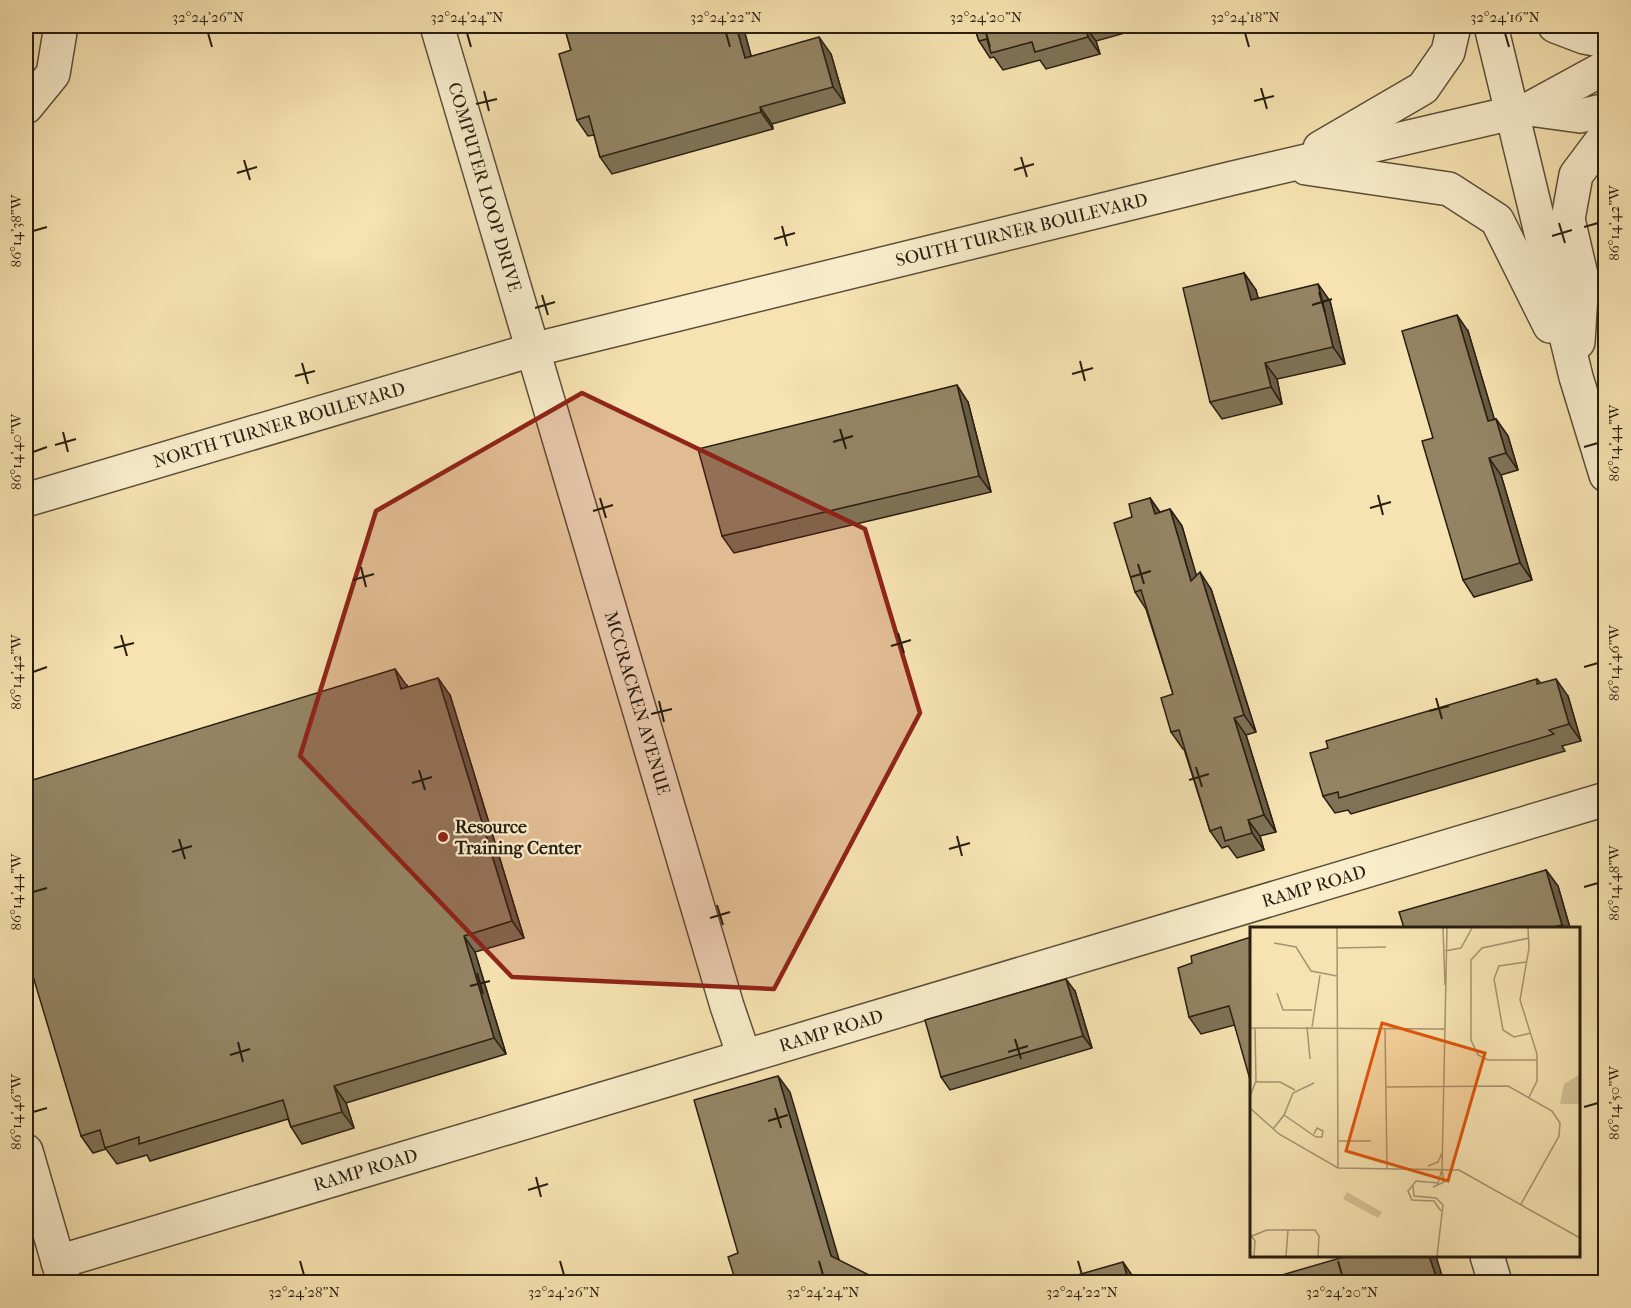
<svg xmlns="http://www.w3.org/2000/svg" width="1631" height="1308" font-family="'IM FELL French Canon',serif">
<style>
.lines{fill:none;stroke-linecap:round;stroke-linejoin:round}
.street-casing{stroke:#5c4f39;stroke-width:36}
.street{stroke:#f9edcc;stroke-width:33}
.wall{fill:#7f7256;stroke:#291e11;stroke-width:1.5}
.shaded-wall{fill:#685c46;stroke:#291e11;stroke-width:1.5}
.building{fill:#948464;stroke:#291e11;stroke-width:1.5}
.marked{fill:#8f2418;fill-opacity:0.2;stroke:#8f2418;stroke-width:4.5;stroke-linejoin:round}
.ticks{fill:none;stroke:#291e11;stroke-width:2}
.poi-dot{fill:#8f2418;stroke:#f9edcc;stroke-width:2}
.labels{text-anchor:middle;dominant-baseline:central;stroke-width:4.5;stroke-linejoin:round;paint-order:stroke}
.street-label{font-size:18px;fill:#291e11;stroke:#f9edcc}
.poi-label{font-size:18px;font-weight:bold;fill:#291e11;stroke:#f9edcc;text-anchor:start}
.inset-road{fill:none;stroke:#a49471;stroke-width:1.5}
.view{fill:#de560c;fill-opacity:0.15;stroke:#de560c;stroke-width:3}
.inset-edge{fill:none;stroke:#291e11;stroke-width:3}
.neatline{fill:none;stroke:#291e11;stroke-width:2}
.ticks-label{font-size:15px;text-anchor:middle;fill:#291e11}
</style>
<rect width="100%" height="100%" fill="#f6e3b1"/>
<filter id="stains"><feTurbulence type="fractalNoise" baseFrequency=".00333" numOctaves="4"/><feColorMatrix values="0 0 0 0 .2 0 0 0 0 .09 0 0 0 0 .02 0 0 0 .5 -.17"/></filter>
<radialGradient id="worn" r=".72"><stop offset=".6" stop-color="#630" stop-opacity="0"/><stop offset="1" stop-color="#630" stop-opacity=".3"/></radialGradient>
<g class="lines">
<defs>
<g id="street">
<path id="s1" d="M437,26L727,1006L744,1056"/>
<polyline points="1491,26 1576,377 1606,475"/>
<polyline points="1555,26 1584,37 1606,41"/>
<polyline points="26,107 53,74 61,26"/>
<polyline points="1529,109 1580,116 1606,110"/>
<polyline points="1320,148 1423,88 1448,52 1454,26"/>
<polyline points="1306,168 1449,189 1497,220 1550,326"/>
<polyline points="1578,342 1582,279 1568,219 1576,175 1606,135"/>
<path id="s2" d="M26,500L532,350L1233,178L1529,109L1606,67"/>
<polyline points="26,1151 64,1282"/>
<polyline points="1487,1256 1495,1282"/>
<path id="s3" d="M58,1262L1606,799"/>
</g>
</defs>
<use href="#street" class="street-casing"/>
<use href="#street" class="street"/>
</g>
<g class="wall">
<polygon points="564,26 743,26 751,56 831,54 845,103 772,124 773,129 612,174 600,157 594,135 588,136 577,120 571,50"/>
<polygon points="974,26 1138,26 1139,29 1096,41 1100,54 1046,69 1040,60 1003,70 994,57 990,58 979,41"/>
<polygon points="1244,273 1256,290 1258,298 1330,301 1345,364 1277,379 1282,404 1222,419 1210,402"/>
<polygon points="1468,331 1494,419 1496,419 1508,436 1518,470 1501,475 1532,580 1474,597 1463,580 1433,438"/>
<polygon points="968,402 991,492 734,553 722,536"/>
<polygon points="1150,498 1160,512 1170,509 1182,526 1196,576 1211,589 1256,732 1246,735 1276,832 1260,836 1264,850 1237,858 1228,846 1222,848 1210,831 1184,749 1183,749 1171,732 1173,694 1146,609 1135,592 1132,517"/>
<polygon points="1537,679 1541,683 1568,696 1581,741 1562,746 1565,751 1351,814 1348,810 1335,813 1323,796 1328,748"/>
<polygon points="407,686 407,687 450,695 524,938 475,952 506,1054 346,1103 354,1128 302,1144 291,1127 288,1119 150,1161 147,1155 117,1164 106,1149 93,1153 81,1136"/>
<polygon points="1546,870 1558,886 1570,928 1404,928"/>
<polygon points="1251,937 1235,1025 1201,1034 1189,1017"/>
<polygon points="1075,991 1092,1048 950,1090 941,1077"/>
</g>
<g class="shaded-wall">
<polygon points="736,26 743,26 756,74 745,58"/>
<polygon points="1085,26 1096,41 1100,54 1088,37"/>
<polygon points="819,37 831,54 845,103 833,87"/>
<polygon points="760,107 772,124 773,129 761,112"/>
<polygon points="1244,273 1256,290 1263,317 1251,300"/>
<polygon points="1318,284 1330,301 1345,364 1333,347"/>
<polygon points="1457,315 1468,331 1500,438 1488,421"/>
<polygon points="1265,363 1277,379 1282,404 1271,387"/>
<polygon points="957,385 968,402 991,492 979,476"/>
<polygon points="1496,419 1508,436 1518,470 1506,453"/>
<polygon points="1489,458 1501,475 1532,580 1520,563"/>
<polygon points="1150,498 1161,514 1155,514"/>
<polygon points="1170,509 1182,526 1203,598 1191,581"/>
<polygon points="1200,572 1211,589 1256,732 1244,715"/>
<polygon points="395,669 407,686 413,706 401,689"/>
<polygon points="438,678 450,695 524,938 512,921"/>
<polygon points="1556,679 1568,696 1581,741 1569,724"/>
<polygon points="1234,718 1246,735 1276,832 1264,815"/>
<polygon points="1248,820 1260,836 1264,850 1252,833"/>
<polygon points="1546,870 1558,886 1570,928 1565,928 1562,925"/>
<polygon points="464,936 475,952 506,1054 494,1038"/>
<polygon points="1066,979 1075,991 1092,1048 1083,1036"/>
<polygon points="778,1076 790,1092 843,1273 831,1256"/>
<polygon points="334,1086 346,1103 354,1128 342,1112"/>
<polygon points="1429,1256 1436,1256 1444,1282 1438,1282"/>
<polygon points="1123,1262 1134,1278 1136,1282 1129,1282"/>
</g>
<g class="building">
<polygon points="564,26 736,26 745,58 819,37 833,87 760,107 761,112 600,157 589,116 577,120 559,54 571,50"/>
<polygon points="974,26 1085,26 1088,37 1035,52 1032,42 991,53 987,39 979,41"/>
<polygon points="1244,273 1251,300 1318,284 1333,347 1265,363 1271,387 1210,402 1183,288"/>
<polygon points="1457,315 1488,421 1496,419 1506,453 1489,458 1520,563 1463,580 1422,441 1433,438 1402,331"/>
<polygon points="957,385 979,476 722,536 698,449"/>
<polygon points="1150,498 1155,514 1170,509 1191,581 1200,572 1244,715 1234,718 1264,815 1248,820 1252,833 1225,841 1221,827 1210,831 1179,730 1171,732 1161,698 1173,694 1141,590 1135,592 1114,523 1132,517 1129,504"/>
<polygon points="395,669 401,689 438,678 512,921 464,936 494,1038 334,1086 342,1112 291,1127 283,1100 139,1144 139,1137 105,1148 100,1130 81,1136 26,953 26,782"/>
<polygon points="1537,679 1537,684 1556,679 1569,724 1549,730 1554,734 1339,798 1338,792 1323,796 1310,753 1328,748 1326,741"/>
<polygon points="1546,870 1562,925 1549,928 1404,928 1399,912"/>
<polygon points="1251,937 1251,1083 1229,1006 1189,1017 1178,968 1192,963 1191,956"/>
<polygon points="1066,979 1083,1036 941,1077 925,1020"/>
<polygon points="778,1076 831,1256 883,1282 736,1282 728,1257 738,1253 694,1100"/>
<polygon points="1347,1256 1429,1256 1438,1282 1258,1282"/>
<polygon points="1123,1262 1129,1282 1053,1282"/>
</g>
<path class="marked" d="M582,393L865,529L920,713L774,989L512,977L300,756L376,511Z"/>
<path class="ticks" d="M208,33L212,47M467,33L471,47M726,33L730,47M986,33L990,47M1245,33L1249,47M1505,33L1509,47M1261,88L1267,109M484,91L489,111M1254,101L1274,96M476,104L497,99M1021,157L1027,177M244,160L250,180M1014,170L1034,164M237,173L257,167M1559,223L1565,243M782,226L787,246M1584,227L1598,223M33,231L47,227M1552,236L1572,230M774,239L795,233M1319,292L1325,312M542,295L548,315M1312,305L1332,299M535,308L555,302M1080,361L1085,381M302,363L308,384M1072,374L1093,368M295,376L315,371M840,429L846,449M63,432L68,452M833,442L853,436M55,445L76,439M1584,447L1598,443M33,452L47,447M1378,495L1383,515M600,498L606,518M1370,508L1391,502M593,511L613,505M1138,564L1144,584M361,567L366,587M1131,577L1151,571M353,580L374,574M898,633L904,653M121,635L127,656M891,646L911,640M114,648L134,643M1584,667L1598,663M33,672L47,667M1436,698L1442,719M659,701L664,722M1429,711L1449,706M651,714L672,709M1196,767L1202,787M419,770L425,790M1189,780L1209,774M412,783L432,777M957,836L962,856M179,839L185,859M949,849L970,843M172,852L192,846M1584,887L1598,883M33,892L47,888M717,905L723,925M710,918L730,912M477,973L483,994M470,986L490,981M1015,1039L1021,1059M238,1042L243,1062M1008,1052L1028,1046M230,1055L250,1049M1584,1107L1598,1103M775,1108L781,1128M33,1112L47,1108M768,1121L788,1115M536,1177L541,1197M528,1190L548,1184M300,1261L304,1275M560,1261L564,1275M819,1261L823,1275M1078,1261L1082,1275M1338,1261L1342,1275"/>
<circle class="poi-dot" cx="443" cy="837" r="6"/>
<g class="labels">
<g class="street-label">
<text stroke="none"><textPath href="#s1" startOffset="168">COMPUTER LOOP DRIVE</textPath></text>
<text stroke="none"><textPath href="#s2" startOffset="1032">SOUTH TURNER BOULEVARD</textPath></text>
<text stroke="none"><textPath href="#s2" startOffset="264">NORTH TURNER BOULEVARD</textPath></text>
<text stroke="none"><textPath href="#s1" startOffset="706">MCCRACKEN AVENUE</textPath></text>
<text stroke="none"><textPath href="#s3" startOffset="1311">RAMP ROAD</textPath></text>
<text stroke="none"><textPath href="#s3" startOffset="807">RAMP ROAD</textPath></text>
<text stroke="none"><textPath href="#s3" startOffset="321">RAMP ROAD</textPath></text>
</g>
<g class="poi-label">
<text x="455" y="827">Resource<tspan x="455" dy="21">Training Center</tspan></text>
</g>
</g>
<g transform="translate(1250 927)">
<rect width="330" height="330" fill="#f6e3b1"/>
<path d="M330,147V177H310L314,157ZM97,265L132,285L128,291L93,272Z" fill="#d3c296"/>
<path class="inset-road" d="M87,1L88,241M193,1L195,58M278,1L279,21L270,73L287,127V154L279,170M279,11L232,21L221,33V113L228,128L238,133H287M24,16L46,20L61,44L87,49M87,21L136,20M195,24L211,21L222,1M276,35L249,39L244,52L253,103L264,110L281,106M27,66L33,83H62M57,100L60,132M62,100L70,48M0,101L195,102M135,102L137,241M5,155H30L45,163M136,160L258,159L302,184L310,196L309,209L271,277M0,169L6,154L5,101M0,181L29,207L88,241L209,243L330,311M34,188L66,210H72L73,204L67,201L64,207M23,202L34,188L43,166L64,156M89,214H121M178,239L188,235L192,226M163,259L164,269L186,271L193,278L187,329M183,260L194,255L192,244M191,284L184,274L162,273L158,264L166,254L188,256L192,243L197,1M0,307L5,314L4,329M2,309L17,303H65L69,309L68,329M36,329L38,303"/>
<path class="view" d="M132,96L235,126L198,254L96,224Z"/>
<rect width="330" height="330" class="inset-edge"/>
</g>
<rect width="1631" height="1308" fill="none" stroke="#f6e3b1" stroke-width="66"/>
<rect x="33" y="33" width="1565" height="1242" class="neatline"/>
<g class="ticks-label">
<text x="208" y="22">32°24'26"N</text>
<text x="467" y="22">32°24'24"N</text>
<text x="726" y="22">32°24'22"N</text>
<text x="986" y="22">32°24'20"N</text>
<text x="1245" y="22">32°24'18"N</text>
<text x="1505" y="22">32°24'16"N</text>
<text transform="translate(1614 223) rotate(-90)" y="5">86°14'42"W</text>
<text transform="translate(16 231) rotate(-90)" y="5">86°14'38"W</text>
<text transform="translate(1614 443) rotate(-90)" y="5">86°14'44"W</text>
<text transform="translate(16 452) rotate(-90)" y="5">86°14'40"W</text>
<text transform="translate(1614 663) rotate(-90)" y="5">86°14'46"W</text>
<text transform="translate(16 672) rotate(-90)" y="5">86°14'42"W</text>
<text transform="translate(1614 883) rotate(-90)" y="5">86°14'48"W</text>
<text transform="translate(16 892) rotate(-90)" y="5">86°14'44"W</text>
<text transform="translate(1614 1103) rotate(-90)" y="5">86°14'50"W</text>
<text transform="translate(16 1112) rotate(-90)" y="5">86°14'46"W</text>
<text x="304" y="1297">32°24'28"N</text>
<text x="564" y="1297">32°24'26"N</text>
<text x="823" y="1297">32°24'24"N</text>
<text x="1082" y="1297">32°24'22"N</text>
<text x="1342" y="1297">32°24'20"N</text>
</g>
<rect width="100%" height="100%" filter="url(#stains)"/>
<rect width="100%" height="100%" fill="url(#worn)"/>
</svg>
